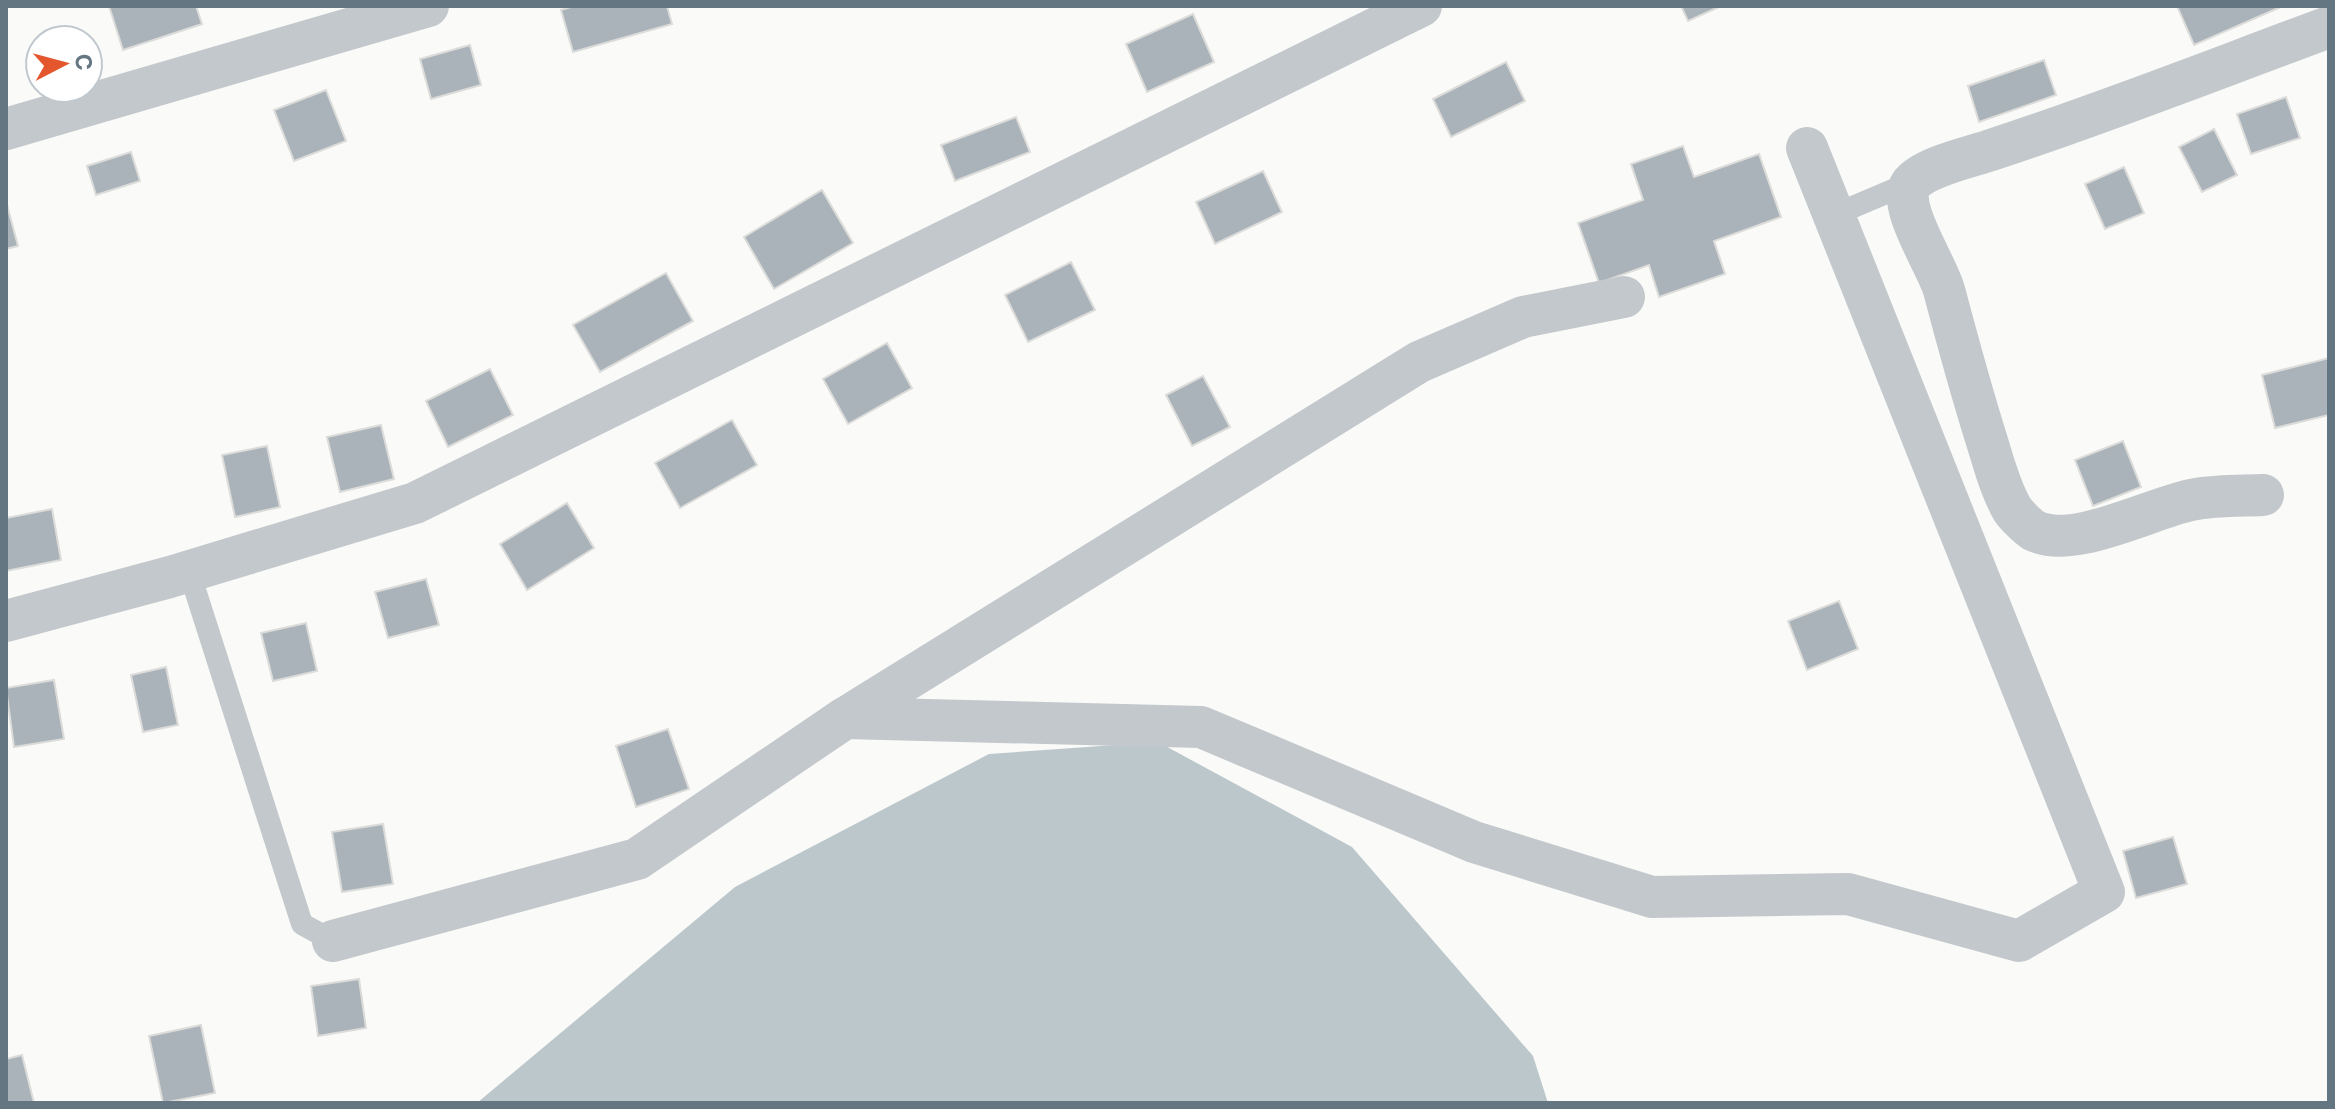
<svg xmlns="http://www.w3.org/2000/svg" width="2335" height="1109" font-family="Inter,sans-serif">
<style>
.water{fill:#bbc7cb}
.building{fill:#aab3b9;stroke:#dcdcda;stroke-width:2}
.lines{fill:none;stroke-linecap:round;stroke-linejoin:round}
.lane{stroke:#c3c8cc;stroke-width:22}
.street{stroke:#c3c8cc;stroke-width:42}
</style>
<rect width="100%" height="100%" fill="#fafaf8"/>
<polygon class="water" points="1158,742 1352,847 1533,1056 1548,1103 477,1103 735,887 989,754"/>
<g class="building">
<polygon points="109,6 196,6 202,24 123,50"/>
<polygon points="574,6 667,6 672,24 573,52 561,10"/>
<polygon points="1681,6 1721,6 1688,21"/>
<polygon points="2177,6 2283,6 2194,45"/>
<polygon points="1193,14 1214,62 1147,92 1126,44"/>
<polygon points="470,45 481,85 431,99 420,59"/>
<polygon points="2044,60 2056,95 1979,122 1968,86"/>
<polygon points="1506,62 1525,101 1451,137 1433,99"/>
<polygon points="326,90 346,141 294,161 274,110"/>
<polygon points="2286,97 2300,138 2251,154 2237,114"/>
<polygon points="1016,117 1030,152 955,181 941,145"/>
<polygon points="2214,129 2237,175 2202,192 2179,147"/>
<polygon points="1683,146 1694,177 1759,154 1781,217 1714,241 1725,274 1659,297 1649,265 1599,283 1578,223 1643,200 1631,164"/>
<polygon points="131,152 140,181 96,195 87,166"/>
<polygon points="2124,167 2144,213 2105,229 2085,184"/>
<polygon points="1263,171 1282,212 1215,244 1196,202"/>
<polygon points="822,190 853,243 774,289 744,237"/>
<polygon points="6,201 18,246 6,249"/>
<polygon points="1071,262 1095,310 1028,342 1005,295"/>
<polygon points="666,273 693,321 600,372 573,325"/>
<polygon points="887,343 912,388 848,424 823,379"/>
<polygon points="2329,358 2329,415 2275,428 2262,375"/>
<polygon points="490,369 513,415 448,447 426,401"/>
<polygon points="1203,376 1230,427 1192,446 1166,395"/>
<polygon points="732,420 757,465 680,508 655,463"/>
<polygon points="381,425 394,479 340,492 327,437"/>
<polygon points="2123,441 2141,487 2093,506 2075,460"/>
<polygon points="267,446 280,507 235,517 222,455"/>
<polygon points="567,503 594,548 527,590 500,544"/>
<polygon points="52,509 61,560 6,571 6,518"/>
<polygon points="426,579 439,625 388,638 375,592"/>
<polygon points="1839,601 1858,649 1807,670 1788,621"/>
<polygon points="306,623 317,671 273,681 261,633"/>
<polygon points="166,667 178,725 143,732 131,675"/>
<polygon points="54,680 64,739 14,747 6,688"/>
<polygon points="668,729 689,789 636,807 616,746"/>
<polygon points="383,824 393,884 342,892 332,832"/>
<polygon points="2173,837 2187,884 2136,898 2123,851"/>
<polygon points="359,979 366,1028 318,1036 311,986"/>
<polygon points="201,1025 215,1093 163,1103 149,1036"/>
<polygon points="22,1055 34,1103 6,1103 6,1059"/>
</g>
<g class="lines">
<g class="lane">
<polyline points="1834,215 1912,182"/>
<polyline points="189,571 302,924 333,941"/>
</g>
<g class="street">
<polyline points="6,129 428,6"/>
<path d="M2263,495C2239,496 2214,495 2191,500C2151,508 2071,551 2033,530C2027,526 2016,515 2012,509C1999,486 1993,460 1985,435C1970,387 1957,339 1944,290C1937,265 1896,205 1911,184C1925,166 1972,157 1994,149C2107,112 2218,68 2329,27"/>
<polyline points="6,621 170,577 415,503 1421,6"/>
<polyline points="845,718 1201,727 1474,842 1652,897 1848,894 2019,941 2104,892 1807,148"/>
<polyline points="333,941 637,859 845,718 1419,362 1523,317 1624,297"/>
</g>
</g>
<rect width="2335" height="1109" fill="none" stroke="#657683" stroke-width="16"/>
<g transform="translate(64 64) rotate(84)"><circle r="38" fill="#ffffff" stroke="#c1c8cd" stroke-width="2"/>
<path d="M0-6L14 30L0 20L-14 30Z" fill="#e4572e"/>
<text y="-12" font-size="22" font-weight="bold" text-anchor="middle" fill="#657683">С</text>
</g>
</svg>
